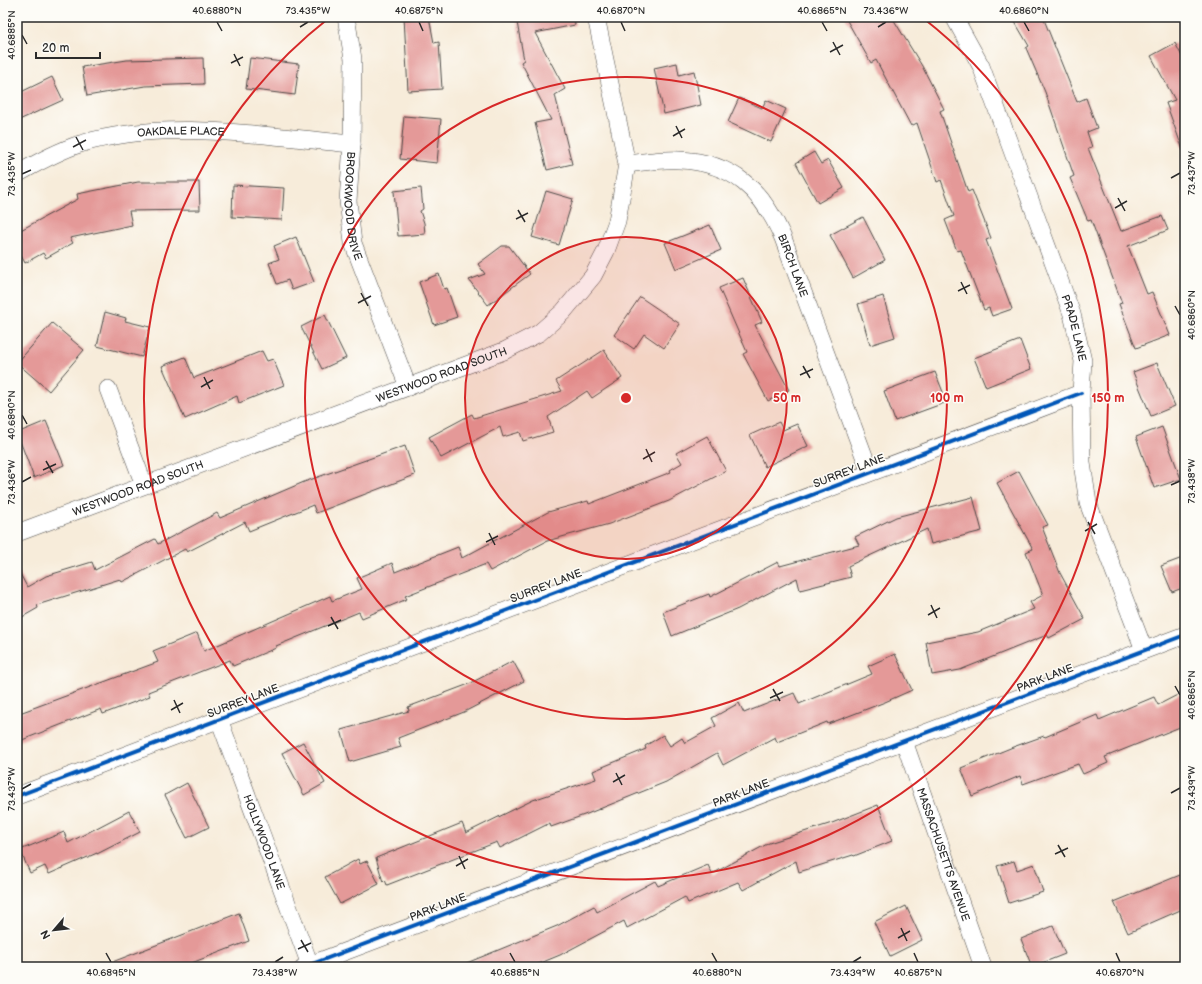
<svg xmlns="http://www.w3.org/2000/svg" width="1202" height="984" font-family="'Balsamiq Sans',sans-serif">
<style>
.building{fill:#e49998}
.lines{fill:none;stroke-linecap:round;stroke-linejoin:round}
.minor-casing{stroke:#4a4845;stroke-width:18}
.minor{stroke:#fff;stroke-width:17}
.cycleway-casing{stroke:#fdfcf7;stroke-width:6}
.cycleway{stroke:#0057b8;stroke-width:4}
.ticks{fill:none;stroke:#2b2b2b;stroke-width:1.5}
.ring{fill:none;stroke:#d62828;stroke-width:2}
.labels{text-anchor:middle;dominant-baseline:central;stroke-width:3;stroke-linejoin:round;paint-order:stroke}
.street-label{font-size:11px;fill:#2b2b2b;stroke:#fdfcf7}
.centre{fill:#d62828;stroke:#fdfcf7;stroke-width:2}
.ring-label{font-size:12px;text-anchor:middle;font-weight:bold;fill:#d62828;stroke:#fdfcf7;stroke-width:3;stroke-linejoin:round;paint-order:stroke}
.neatline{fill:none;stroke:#2b2b2b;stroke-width:1.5}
.ticks-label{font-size:10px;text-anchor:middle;fill:#2b2b2b}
</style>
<rect width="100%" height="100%" fill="#fdfcf7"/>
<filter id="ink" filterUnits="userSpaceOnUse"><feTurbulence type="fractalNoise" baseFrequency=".025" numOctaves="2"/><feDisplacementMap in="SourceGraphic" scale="8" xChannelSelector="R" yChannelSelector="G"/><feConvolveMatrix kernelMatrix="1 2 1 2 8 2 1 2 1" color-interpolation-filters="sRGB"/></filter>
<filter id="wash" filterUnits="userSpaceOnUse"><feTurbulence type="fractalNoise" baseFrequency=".012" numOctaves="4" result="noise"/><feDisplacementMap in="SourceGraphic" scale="16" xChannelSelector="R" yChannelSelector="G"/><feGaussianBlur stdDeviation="0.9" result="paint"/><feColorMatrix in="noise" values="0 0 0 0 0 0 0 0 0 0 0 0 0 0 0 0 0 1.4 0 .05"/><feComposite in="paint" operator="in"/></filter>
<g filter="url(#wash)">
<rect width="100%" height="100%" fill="#f7ecda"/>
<g id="blocks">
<g class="building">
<polygon points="404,17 429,17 434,43 439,42 442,89 408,91"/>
<polygon points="516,17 574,17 575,25 535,33 565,89 555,95 572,164 547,170 535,123 551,120 521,62 524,60"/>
<polygon points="845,17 892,17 922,66 944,109 940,111 968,192 972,190 991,238 986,240 1012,309 992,316 989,308 984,310 961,250 957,251 945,220 954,216 941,180 937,182 917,123 911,126 876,60 871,63"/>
<polygon points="1012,17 1043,17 1077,102 1086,98 1097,128 1087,132 1092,147 1088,148 1121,231 1162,216 1168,230 1128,246 1147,294 1152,292 1170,335 1136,348 1119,304 1122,303 1091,220 1088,221 1070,178 1074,176 1045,92 1026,48 1029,46"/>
<polygon points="1175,43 1185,62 1185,149 1183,150 1166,103 1175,100 1151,56"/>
<polygon points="203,58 204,84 145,86 87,96 82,67 127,60"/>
<polygon points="250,58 299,64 295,95 246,89"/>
<polygon points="677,63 679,75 694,71 701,105 664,114 654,68"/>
<polygon points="52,77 63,100 17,121 17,94"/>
<polygon points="739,98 762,108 766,100 786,109 771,142 728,122"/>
<polygon points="404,116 441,119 437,163 400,159"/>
<polygon points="814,152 821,164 828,160 844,188 818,203 796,163"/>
<polygon points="138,182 199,182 200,210 129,211 132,225 70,238 73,243 46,258 43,253 25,263 17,248 17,232 78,199 77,194"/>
<polygon points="233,185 284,188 282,220 232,217"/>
<polygon points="421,188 423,209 420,211 424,223 425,234 398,236 394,191"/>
<polygon points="546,191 573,199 559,245 532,237"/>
<polygon points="863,217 885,260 853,278 830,235"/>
<polygon points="710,225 721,250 676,269 665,243"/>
<polygon points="296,237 314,282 292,290 288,280 277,284 269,263 279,259 274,246"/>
<polygon points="502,246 509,246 530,274 488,305 469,280 485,274 478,264"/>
<polygon points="439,274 444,289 447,288 457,317 434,325 419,282"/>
<polygon points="743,278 762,322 755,325 789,390 768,401 743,354 747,352 719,288"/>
<polygon points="883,296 895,337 870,345 858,304"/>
<polygon points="640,297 680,324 664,348 644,334 634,349 614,335"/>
<polygon points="105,312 126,318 125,321 150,327 142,357 97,346"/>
<polygon points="325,315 346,358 322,369 301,327"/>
<polygon points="52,323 84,350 49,391 17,363"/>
<polygon points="1020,340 1031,369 986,387 974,358"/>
<polygon points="604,350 622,378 592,398 587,391 548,417 553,432 523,441 520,432 503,437 500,427 441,458 429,437 472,414 474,418 562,391 556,381"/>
<polygon points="262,351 267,361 273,359 284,385 239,403 237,396 185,419 162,366 185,357 194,378"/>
<polygon points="1157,363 1175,406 1151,416 1133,372"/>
<polygon points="935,372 947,402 895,421 884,391"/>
<polygon points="46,421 64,465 34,478 17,433"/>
<polygon points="779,422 783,430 797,424 808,446 765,467 750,435"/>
<polygon points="1162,427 1181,479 1154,488 1136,437"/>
<polygon points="707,436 726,471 669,501 609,524 547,541 490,571 486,564 405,596 407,599 362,618 359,612 276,646 276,648 233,666 230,660 148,692 150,696 103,714 101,709 17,742 17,714 158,662 153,651 197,633 204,651 330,596 332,601 362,589 357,578 392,563 395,572 458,547 462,558 548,512 588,501 589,504 671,472 670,470 682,463 676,453"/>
<polygon points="405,446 415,475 316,513 313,505 249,531 245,522 187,552 185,549 122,582 120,579 37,605 38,608 17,620 17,568 27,587 46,576 92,562 95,570 155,539 158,544 217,513 220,518 304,482"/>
<polygon points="1019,471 1048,525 1042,527 1060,573 1085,619 1049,638 1047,635 960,670 932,675 926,642 978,632 1034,609 1030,602 1043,595 1026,552 1033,549 997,483"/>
<polygon points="973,497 982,531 931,544 927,529 848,566 851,577 800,590 797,578 738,609 672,636 663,612 709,594 710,597 778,562 780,566 859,545 855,537 896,517"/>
<polygon points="1185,557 1185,587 1172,592 1161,566"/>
<polygon points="895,654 912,690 885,702 828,724 827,722 777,742 775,737 723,765 717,753 666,782 587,814 551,827 550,823 500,848 497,842 387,885 385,880 383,882 376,858 462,823 466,833 533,800 596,779 593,771 646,749 645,746 663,735 670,746 682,738 685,743 716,726 712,718 739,703 744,713 794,693 799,704 872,674 868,666"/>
<polygon points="513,661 524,681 464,712 398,738 401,747 350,762 341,730 409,711 408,707 469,684"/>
<polygon points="1185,691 1185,725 1105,757 1108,763 1083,774 1078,764 1023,784 1020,776 972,796 961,768 1013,747 1044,736 1045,737 1097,715 1099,720 1154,697 1158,705"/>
<polygon points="303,742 325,783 304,795 282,753"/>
<polygon points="187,783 209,827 187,838 165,795"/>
<polygon points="878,805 892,841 854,856 853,855 799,872 796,861 743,890 738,882 688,903 685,897 627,928 624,921 560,955 531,967 457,967 557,926 594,906 597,912 655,881 658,886 708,865 712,874 769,843 832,823"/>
<polygon points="129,811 140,832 97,854 97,853 49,874 45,866 30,873 20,850 64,832 68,843"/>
<polygon points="358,859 360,864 367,861 379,884 340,904 325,877"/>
<polygon points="1014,861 1017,870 1034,864 1043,892 1009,903 997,866"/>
<polygon points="1185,873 1185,908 1128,933 1114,902"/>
<polygon points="906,906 922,940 890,956 874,922"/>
<polygon points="239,913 249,941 181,967 102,967 102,966"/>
<polygon points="1053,926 1065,954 1032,967 1021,939"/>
</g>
</g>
</g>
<g filter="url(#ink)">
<use href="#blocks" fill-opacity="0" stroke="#4a4845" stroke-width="1"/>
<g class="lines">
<defs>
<g id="minor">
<path id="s1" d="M346,17L353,59L352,144L348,201L353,243L408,387"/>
<path id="s2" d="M954,17L981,66L1072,314L1083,361L1081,393L1082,463L1088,503L1144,650"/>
<path id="s3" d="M627,164C644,162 662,159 679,160C733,162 763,191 783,238L870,472"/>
<path id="s4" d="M17,174C37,163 58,151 80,144C165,118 264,136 352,144"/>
<polyline points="108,389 144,485"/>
<path id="s5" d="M17,533L504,351L539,333L563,312L593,276L606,251L617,221L627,164L596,17"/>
<path id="s6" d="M219,719L310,965"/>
<path id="s7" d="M904,741L983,967"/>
<polyline points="17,796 1081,393"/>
<polyline points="304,967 1185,635"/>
</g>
</defs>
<use href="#minor" class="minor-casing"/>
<use href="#minor" class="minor"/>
<defs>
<g id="cycleway">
<polyline points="17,796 1081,393"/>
<polyline points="304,967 1185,635"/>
</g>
</defs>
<use href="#cycleway" class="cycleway-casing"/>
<use href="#cycleway" class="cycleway"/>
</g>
</g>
<path class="ticks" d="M217,22L222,31M419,22L423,31M621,22L625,31M822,22L827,31M1024,22L1029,31M300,27L308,22M878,27L886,22M22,35L27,44M833,42L840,55M830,52L843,45M234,54L240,66M231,63L243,57M676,126L682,138M673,136L685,129M76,137L83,150M73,147L86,140M22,174L31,170M1171,178L1180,173M1118,198L1125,211M1115,208L1127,201M518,210L525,222M516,219L528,213M961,282L967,294M958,291L970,285M361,293L368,306M358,303L371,296M1175,306L1180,315M803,366L810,378M800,375L813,369M204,377L210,389M201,387L213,380M22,415L27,424M646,449L652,462M643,459L655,452M46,461L53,473M43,470L56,464M22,482L31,477M1171,485L1180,481M1088,522L1095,534M1085,531L1097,524M489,533L495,545M486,542L498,536M931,605L937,618M928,615L940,608M331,617L338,629M328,626L341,620M1175,686L1180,695M773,689L780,701M770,698L783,692M174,700L180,713M171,710L183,703M616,773L622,785M613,782L625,775M22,789L31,784M1171,793L1180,788M1058,845L1065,857M1055,854L1068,848M459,856L465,869M456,866L468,859M901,928L907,941M898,938L910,931M301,940L308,952M298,949L311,943M106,953L111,962M510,953L515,962M712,953L717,962M914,953L918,962M1116,953L1120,962M275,962L283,957M853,962L861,957"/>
<circle cx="626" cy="398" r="161" fill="#d62828" fill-opacity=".12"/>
<g class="ring">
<circle cx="626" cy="398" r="161"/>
<circle cx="626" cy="398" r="321"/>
<path d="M923 18A482 482 0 1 1 329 18"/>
</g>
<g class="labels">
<g class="street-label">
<text stroke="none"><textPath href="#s4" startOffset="172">OAKDALE PLACE</textPath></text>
<text stroke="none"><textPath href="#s1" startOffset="190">BROOKWOOD DRIVE</textPath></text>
<text stroke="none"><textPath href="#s3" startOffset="220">BIRCH LANE</textPath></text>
<text stroke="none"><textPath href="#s2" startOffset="334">PRADE LANE</textPath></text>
<text stroke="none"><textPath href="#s5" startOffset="453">WESTWOOD ROAD SOUTH</textPath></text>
<text transform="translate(849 471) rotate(-21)">SURREY LANE</text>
<text stroke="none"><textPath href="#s5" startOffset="129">WESTWOOD ROAD SOUTH</textPath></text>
<text transform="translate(546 586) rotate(-21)">SURREY LANE</text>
<text transform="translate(1045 678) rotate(-21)">PARK LANE</text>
<text transform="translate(243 701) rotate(-21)">SURREY LANE</text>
<text transform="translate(741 793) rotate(-21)">PARK LANE</text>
<text stroke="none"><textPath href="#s6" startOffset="131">HOLLYWOOD LANE</textPath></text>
<text stroke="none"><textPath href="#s7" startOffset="120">MASSACHUSETTS AVENUE</textPath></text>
<text transform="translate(438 907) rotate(-21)">PARK LANE</text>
</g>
</g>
<circle cx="626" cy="398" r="6" class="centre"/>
<g class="ring-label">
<text x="787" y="402">50 m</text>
<text x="947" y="402">100 m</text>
<text x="1108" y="402">150 m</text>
</g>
<rect width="1202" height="984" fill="none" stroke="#fdfcf7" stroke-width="44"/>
<g transform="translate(54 930) rotate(242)" stroke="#fdfcf7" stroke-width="3" paint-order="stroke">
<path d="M0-3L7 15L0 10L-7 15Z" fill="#2b2b2b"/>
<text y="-6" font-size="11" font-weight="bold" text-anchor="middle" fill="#2b2b2b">N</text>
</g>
<path d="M36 52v6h64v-6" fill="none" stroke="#2b2b2b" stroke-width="2"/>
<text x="42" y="52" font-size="12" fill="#2b2b2b" stroke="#fdfcf7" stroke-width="3" paint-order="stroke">20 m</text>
<rect x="22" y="22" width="1158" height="940" class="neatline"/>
<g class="ticks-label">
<text x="217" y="14">40.6880°N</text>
<text x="308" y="14">73.435°W</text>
<text x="419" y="14">40.6875°N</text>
<text x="621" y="14">40.6870°N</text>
<text x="822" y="14">40.6865°N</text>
<text x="886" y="14">73.436°W</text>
<text x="1024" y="14">40.6860°N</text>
<text transform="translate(11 35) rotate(-90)" y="4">40.6885°N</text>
<text transform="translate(1191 173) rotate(-90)" y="4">73.437°W</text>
<text transform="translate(11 174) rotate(-90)" y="4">73.435°W</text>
<text transform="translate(1191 315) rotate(-90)" y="4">40.6860°N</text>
<text transform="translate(11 415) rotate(-90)" y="4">40.6890°N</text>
<text transform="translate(1191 481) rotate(-90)" y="4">73.438°W</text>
<text transform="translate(11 482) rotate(-90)" y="4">73.436°W</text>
<text transform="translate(1191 695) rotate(-90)" y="4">40.6865°N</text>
<text transform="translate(1191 788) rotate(-90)" y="4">73.439°W</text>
<text transform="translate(11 789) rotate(-90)" y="4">73.437°W</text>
<text x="111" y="976">40.6895°N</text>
<text x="275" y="976">73.438°W</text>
<text x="515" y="976">40.6885°N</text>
<text x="717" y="976">40.6880°N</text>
<text x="853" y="976">73.439°W</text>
<text x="918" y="976">40.6875°N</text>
<text x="1120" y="976">40.6870°N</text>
</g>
</svg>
